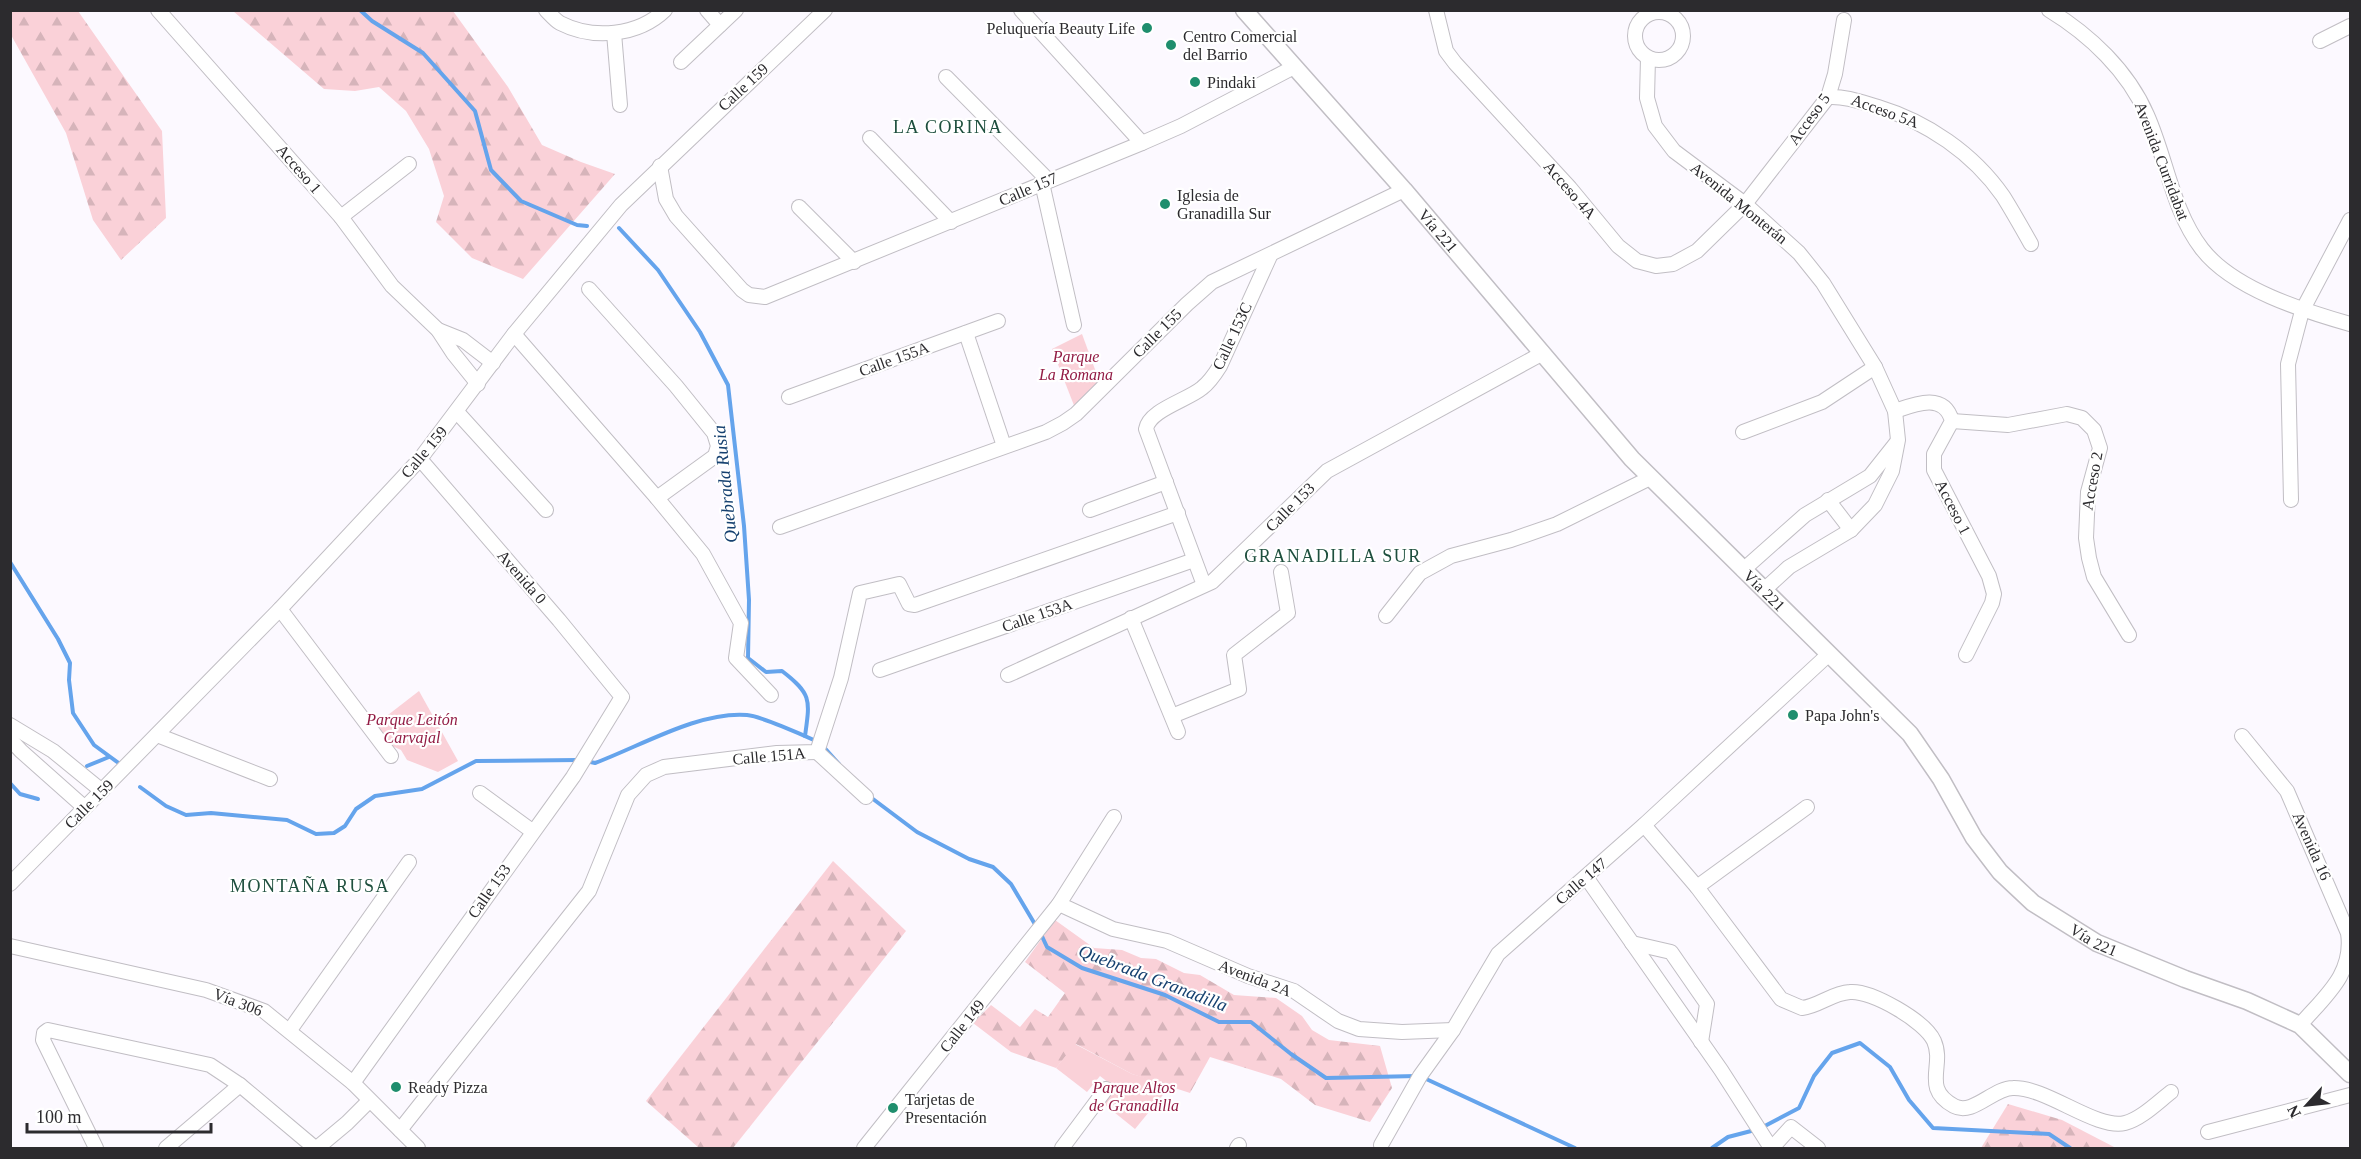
<svg xmlns="http://www.w3.org/2000/svg" width="2361" height="1159" font-family="'Times New Roman',serif">
<style>
.forest{fill:url(#forest-firs)}
.green{fill:#fad1d8}
.lines{fill:none;stroke-linecap:round;stroke-linejoin:round}
.stream{stroke:#65a4ec;stroke-width:4}
.minor-casing{stroke:#c1bec4;stroke-width:16}
.major-casing{stroke:#c1bec4;stroke-width:19}
.minor{stroke:#fff;stroke-width:14}
.major{stroke:#fff;stroke-width:16}
.poi-dot{fill:#1f8e6d;stroke:#fff;stroke-width:2}
.labels{text-anchor:middle;dominant-baseline:central;stroke-width:4.5;stroke-linejoin:round;paint-order:stroke}
.poi-label{font-size:16px;fill:#2c2b2e;stroke:#fff;text-anchor:start}
.street-label{font-size:16px;fill:#2c2b2e;stroke:#fff}
.park-label{font-size:16px;font-style:italic;fill:#921b44;stroke:#fff}
.neighbourhood-label{font-size:18px;letter-spacing:1.5px;fill:#1e4f3e;stroke:#fff}
.water-label{font-size:18px;font-style:italic;fill:#164170;stroke:#fff}
</style>
<defs>
<pattern id="forest-firs" width="22" height="20" patternUnits="userSpaceOnUse" patternTransform="scale(1.5)"><rect width="22" height="20" fill="#fad1d8"/><path d="M5 1l3.5 6h-7zM16 11l3.5 6h-7z" fill="#d6b4ba"/></pattern>
</defs>
<rect width="100%" height="100%" fill="#fcf9ff"/>
<g class="forest">
<polygon points="10,11 78,11 162,131 166,218 121,260 93,220 66,133 11,35"/>
<polygon points="233,11 453,11 508,87 542,145 581,162 615,174 523,279 472,258 436,222 444,196 429,149 406,111 379,87 355,91 324,89"/>
<polygon points="833,861 906,931 733,1148 699,1148 646,1101"/>
<polygon points="1055,920 1094,948 1122,950 1141,958 1156,959 1184,973 1200,975 1234,995 1276,998 1302,1016 1312,1030 1329,1040 1380,1046 1392,1088 1370,1122 1315,1105 1281,1079 1210,1057 1190,1093 1132,1074 1076,1044 1056,1068 1011,1052 973,1023 991,1005 1020,1027 1035,1009 1048,1017 1065,993 1025,962"/>
<polygon points="2008,1104 2062,1120 2116,1148 1981,1148"/>
</g>
<g class="green">
<polygon points="1082,334 1100,383 1075,408 1052,349"/>
<polygon points="419,691 458,761 438,772 407,760 401,750 388,744 375,725"/>
<polygon points="1075,1044 1132,1074 1171,1085 1135,1129 1104,1104 1114,1087 1100,1076 1087,1092 1056,1068"/>
</g>
<g class="lines">
<g class="stream">
<polyline points="360,10 372,21 423,53 475,111 491,170 521,201 577,225 587,226"/>
<path d="M619,228L658,270L700,332L728,385L744,526L749,600L748,658L766,672L782,671C812,694 810,700 805,736"/>
<polyline points="10,562 58,639 70,663 69,680 73,713 94,745 120,764"/>
<polyline points="822,745 839,764"/>
<path d="M586,761L595,763C641,746 699,711 747,715C760,716 803,735 816,741"/>
<polyline points="87,766 109,757"/>
<polyline points="10,783 20,794 38,799"/>
<polyline points="140,787 166,806 186,815 211,813 287,820 316,834 334,833 345,826 356,809 375,796 422,789 476,761 578,760"/>
<polyline points="869,796 917,832 969,859 993,867 1011,884 1036,926"/>
<polyline points="1040,932 1047,947 1082,968 1165,995 1219,1022 1251,1022 1291,1054 1326,1078 1417,1076"/>
<polyline points="1424,1078 1575,1148"/>
<polyline points="1761,1128 1799,1108 1814,1076 1832,1053 1860,1043 1890,1067 1909,1100 1933,1128 2049,1134 2070,1148"/>
<polyline points="1712,1148 1728,1137 1755,1130"/>
</g>
<defs>
<g id="minor">
<polyline points="158,10 341,217 392,286 438,330 453,353 478,384"/>
<path d="M546,10C550,14 555,20 560,23C593,40 638,36 665,10"/>
<polyline points="707,10 720,25"/>
<polyline points="1021,10 1142,143"/>
<polyline points="1436,10 1446,51 1455,63 1570,188 1618,246 1637,261 1656,266 1673,264 1697,251 1745,204 1828,97 1835,74 1844,20"/>
<path d="M2049,10C2090,35 2128,71 2147,115C2167,160 2172,210 2202,249C2233,289 2304,311 2350,324"/>
<circle cx="1659" cy="36" r="24"/>
<polyline points="614,33 620,105"/>
<polyline points="2320,41 2350,26"/>
<polyline points="1648,58 1647,98 1655,126 1674,151 1745,204 1799,253 1823,283 1875,367 1895,411 1898,440 1892,471 1875,505 1851,530 1789,567 1764,590"/>
<polyline points="681,62 736,10"/>
<polyline points="946,77 1048,180"/>
<path d="M1828,97C1846,96 1861,102 1878,107C1927,122 1973,153 2003,196C2013,212 2022,228 2031,244"/>
<polyline points="870,138 951,222"/>
<polyline points="660,166 666,199 676,216 742,290 749,295 765,297 1142,143 1181,126 1294,67"/>
<polyline points="1042,183 1074,325"/>
<polyline points="799,207 854,262"/>
<polyline points="341,217 409,164"/>
<polyline points="589,289 676,386 714,433 718,446 715,456 657,498"/>
<polyline points="438,330 463,340 493,363"/>
<polyline points="966,333 1004,446"/>
<polyline points="514,334 657,498 703,554 741,623 736,658 771,695"/>
<polyline points="789,397 998,321"/>
<path d="M1895,411C1915,404 1944,392 1952,421L1934,454V470L1989,576L1994,594L1992,603L1966,655"/>
<polyline points="457,412 546,510"/>
<polyline points="1952,421 2008,425 2067,414 2082,418 2094,430 2100,448 2088,492 2086,538 2089,558 2094,577 2129,635"/>
<polyline points="1743,432 1822,402 1875,367"/>
<polyline points="1828,500 1851,530"/>
<polyline points="2291,500 2288,364 2302,311 2350,220"/>
<polyline points="1090,510 1166,482"/>
<polyline points="780,527 1046,432 1063,423 1076,414 1187,304 1212,282 1404,190"/>
<polyline points="1743,570 1805,515 1870,476 1897,442"/>
<path d="M1204,585L1146,429C1149,410 1188,400 1202,388C1210,382 1215,374 1220,366L1270,256"/>
<polyline points="280,609 391,756"/>
<polyline points="1386,616 1420,573 1451,556 1511,540 1557,524 1650,478"/>
<polyline points="1131,618 1178,732"/>
<polyline points="880,670 1194,560"/>
<polyline points="1008,675 1212,582 1327,471 1543,353"/>
<polyline points="1172,716 1239,689 1234,655 1288,613 1281,572"/>
<polyline points="10,725 53,751 102,791"/>
<polyline points="157,735 270,779"/>
<path d="M2242,736L2287,791L2348,933C2354,974 2325,996 2300,1025"/>
<polyline points="10,739 21,751 84,807"/>
<polyline points="817,752 866,797"/>
<polyline points="480,793 532,831"/>
<path d="M1644,825L1697,887L1781,999L1802,1008C1819,1006 1832,993 1850,992C1871,990 1925,1021 1934,1041C1945,1066 1921,1088 1954,1106C1973,1116 1993,1088 2013,1088C2047,1087 2096,1130 2125,1123C2141,1119 2158,1102 2171,1092"/>
<polyline points="1586,877 1721,1070 1771,1148"/>
<polyline points="10,884 280,609 420,459 514,334 621,205 825,10"/>
<polyline points="1697,887 1807,807"/>
<polyline points="1059,904 1113,929 1167,941 1248,976 1294,991 1338,1021 1359,1029 1402,1032 1453,1030"/>
<polyline points="1632,943 1671,952 1707,1004 1701,1042"/>
<polyline points="10,946 206,990 264,1011 353,1083 418,1148"/>
<polyline points="290,1030 409,862"/>
<polyline points="353,1083 573,777 622,697 559,620 420,459"/>
<polyline points="400,1130 589,891 628,795 646,775 664,767 777,753 817,752 841,678 860,593 899,584 909,604 915,605 1178,513"/>
<polyline points="2208,1132 2350,1095"/>
<polyline points="1381,1145 1420,1076 1453,1030 1498,954 1644,825 1829,654"/>
<polyline points="96,1148 43,1040 44,1033 48,1030 210,1065 240,1085 315,1148"/>
<polyline points="166,1148 240,1085"/>
<polyline points="317,1148 347,1123 369,1101"/>
<polyline points="864,1148 1059,904 1114,817"/>
<polyline points="1062,1148 1106,1089"/>
<polyline points="1237,1148 1239,1145"/>
<polyline points="1772,1148 1791,1127 1818,1148"/>
</g>
<g id="major">
<path id="s1" d="M1244,10L1404,190L1632,459L1910,734L1941,779L1974,838L2000,872L2033,903L2097,943L2185,979L2247,1001L2300,1025L2350,1074"/>
</g>
</defs>
<use href="#minor" class="minor-casing"/>
<use href="#major" class="major-casing"/>
<use href="#minor" class="minor"/>
<use href="#major" class="major"/>
</g>
<g class="poi-dot">
<circle cx="1147" cy="28" r="6"/>
<circle cx="1171" cy="45" r="6"/>
<circle cx="1195" cy="82" r="6"/>
<circle cx="1165" cy="204" r="6"/>
<circle cx="1793" cy="715" r="6"/>
<circle cx="396" cy="1087" r="6"/>
<circle cx="893" cy="1108" r="6"/>
</g>
<g class="labels">
<g class="poi-label">
<text x="1135" y="28" text-anchor="end">Peluquería Beauty Life</text>
<text x="1183" y="36">Centro Comercial<tspan x="1183" dy="18">del Barrio</tspan></text>
<text x="1207" y="82">Pindaki</text>
<text x="1177" y="195">Iglesia de<tspan x="1177" dy="18">Granadilla Sur</tspan></text>
<text x="1805" y="715">Papa John's</text>
<text x="408" y="1087">Ready Pizza</text>
<text x="905" y="1099">Tarjetas de<tspan x="905" dy="18">Presentación</tspan></text>
</g>
<g class="street-label">
<text transform="translate(743 87) rotate(-43)">Calle 159</text>
<text transform="translate(1885 111) rotate(20)">Acceso 5A</text>
<text transform="translate(1809 119) rotate(-54)">Acceso 5</text>
<text transform="translate(2162 161) rotate(69)">Avenida Curridabat</text>
<text transform="translate(299 169) rotate(49)">Acceso 1</text>
<text transform="translate(1028 189) rotate(-23)">Calle 157</text>
<text transform="translate(1570 190) rotate(49)">Acceso 4A</text>
<text transform="translate(1739 203) rotate(39)">Avenida Monterán</text>
<text stroke="none"><textPath href="#s1" startOffset="294">Vía 221</textPath></text>
<text transform="translate(1157 333) rotate(-45)">Calle 155</text>
<text transform="translate(1232 336) rotate(-65)">Calle 153C</text>
<text transform="translate(894 359) rotate(-20)">Calle 155A</text>
<text transform="translate(424 452) rotate(-50)">Calle 159</text>
<text transform="translate(2092 481) rotate(-80)">Acceso 2</text>
<text transform="translate(1290 507) rotate(-45)">Calle 153</text>
<text transform="translate(1953 507) rotate(63)">Acceso 1</text>
<text transform="translate(522 577) rotate(49)">Avenida 0</text>
<text stroke="none"><textPath href="#s1" startOffset="780">Vía 221</textPath></text>
<text transform="translate(1037 615) rotate(-19)">Calle 153A</text>
<text transform="translate(769 756) rotate(-5)">Calle 151A</text>
<text transform="translate(89 804) rotate(-45)">Calle 159</text>
<text transform="translate(2312 846) rotate(66)">Avenida 16</text>
<text transform="translate(1581 881) rotate(-41)">Calle 147</text>
<text transform="translate(489 891) rotate(-55)">Calle 153</text>
<text stroke="none"><textPath href="#s1" startOffset="1266">Vía 221</textPath></text>
<text transform="translate(1255 978) rotate(21)">Avenida 2A</text>
<text transform="translate(238 1002) rotate(21)">Vía 306</text>
<text transform="translate(962 1026) rotate(-52)">Calle 149</text>
</g>
<g class="park-label">
<text x="1076" y="356">Parque<tspan x="1076" dy="18">La Romana</tspan></text>
<text x="412" y="719">Parque Leitón<tspan x="412" dy="18">Carvajal</tspan></text>
<text x="1134" y="1087">Parque Altos<tspan x="1134" dy="18">de Granadilla</tspan></text>
</g>
<g class="neighbourhood-label">
<text x="948" y="127">LA CORINA</text>
<text x="1333" y="556">GRANADILLA SUR</text>
<text x="310" y="886">MONTAÑA RUSA</text>
</g>
<g class="water-label">
<text transform="translate(725 484) rotate(-96)">Quebrada Rusia</text>
<text transform="translate(1153 978) rotate(21)">Quebrada Granadilla</text>
</g>
</g>
<rect width="2361" height="1159" fill="none" stroke="#2c2b2e" stroke-width="24"/>
<g transform="translate(2307 1105) rotate(243)" stroke="#ffffff" stroke-width="4.5" paint-order="stroke">
<path d="M0-4.5L10 22L0 15L-10 22Z" fill="#2c2b2e"/>
<text y="-9" font-size="16" font-weight="bold" text-anchor="middle" fill="#2c2b2e">N</text>
</g>
<path d="M27 1123v9h184v-9" fill="none" stroke="#2c2b2e" stroke-width="3"/>
<text x="36" y="1123" font-size="18" fill="#2c2b2e" stroke="#ffffff" stroke-width="4.5" paint-order="stroke">100 m</text>
</svg>
